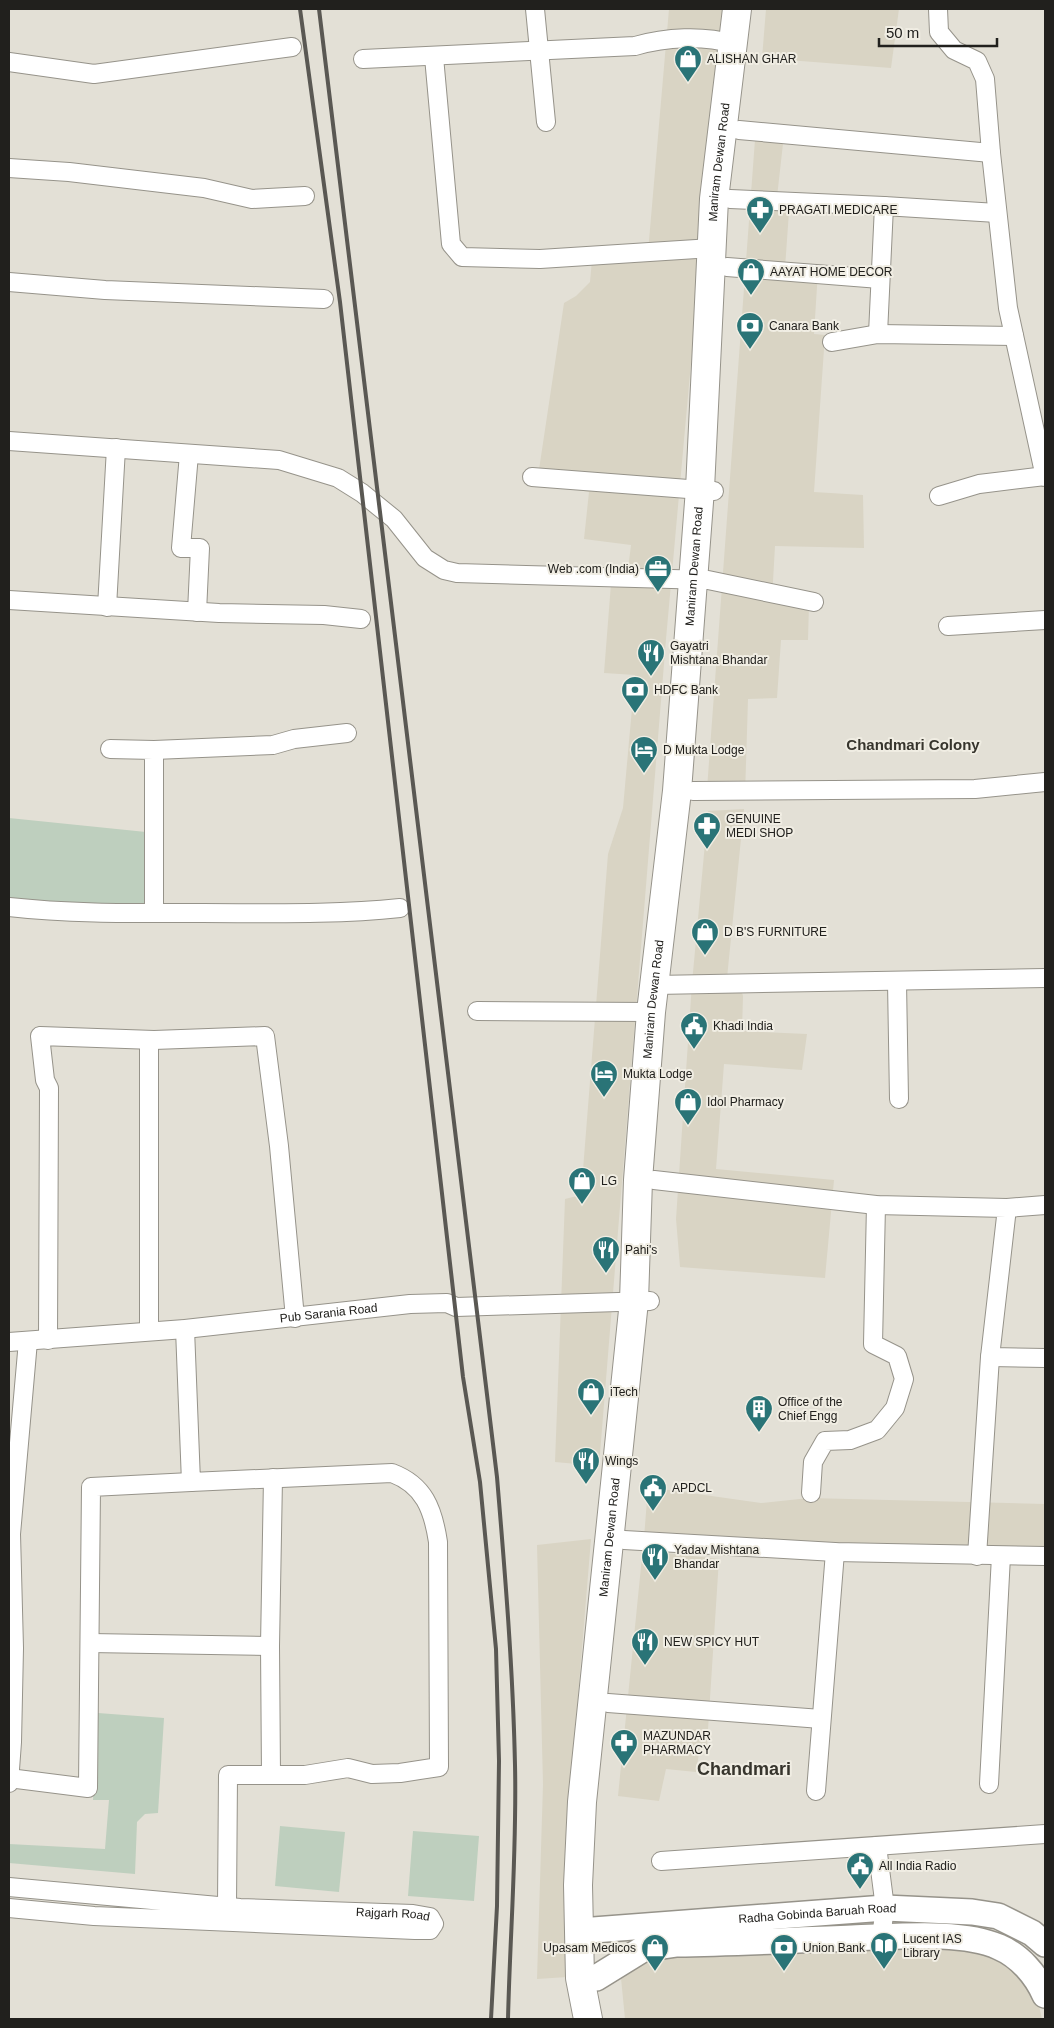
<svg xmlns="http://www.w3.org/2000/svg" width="1054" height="2028" font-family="Helvetica,sans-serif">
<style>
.built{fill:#d9d4c4}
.green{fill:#becfbe}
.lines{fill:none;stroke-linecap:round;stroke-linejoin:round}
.street-casing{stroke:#96938a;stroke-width:20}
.secondary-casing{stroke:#96938a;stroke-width:28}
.primary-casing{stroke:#96938a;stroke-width:30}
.street{stroke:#fff;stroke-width:18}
.secondary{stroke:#fff;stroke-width:25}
.primary{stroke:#fff;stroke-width:28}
.rail{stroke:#5a5853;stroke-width:4}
.labels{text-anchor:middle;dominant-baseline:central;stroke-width:4;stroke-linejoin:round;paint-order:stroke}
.poi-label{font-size:12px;fill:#21201d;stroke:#f0ede3;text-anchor:start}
.street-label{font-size:12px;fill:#21201d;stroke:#f0ede3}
.quarter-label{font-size:15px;font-weight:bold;fill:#37352d;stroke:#f0ede3}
.district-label{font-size:18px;font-weight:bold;fill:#37352d;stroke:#f0ede3}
</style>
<rect width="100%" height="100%" fill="#e3e0d6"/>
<g class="built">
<polygon points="669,9 723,9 666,639 599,1466 555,1462 565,1199 581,1195 608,854 623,808 635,675 604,673 612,571 628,569 631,545 584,539 589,492 537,483 564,303 576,296 590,282 592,260 648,252"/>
<polygon points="766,9 899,9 891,68 762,58"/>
<polygon points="756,126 785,126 777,197 790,198 785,268 818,271 814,334 825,335 814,492 863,495 864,548 775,546 772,599 809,604 808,640 781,640 777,698 748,699 745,796 707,789"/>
<polygon points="744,809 727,978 737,976 743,996 742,1031 807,1034 802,1070 724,1064 716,1169 834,1180 825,1278 680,1267 676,1219 692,983 708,811"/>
<polygon points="648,1487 761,1503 809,1498 1045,1504 1045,1553 644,1538"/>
<polygon points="591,1539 569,1806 567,1977 537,1979 543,1784 537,1545"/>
<polygon points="648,1551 719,1559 707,1745 700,1747 696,1772 666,1769 659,1801 618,1796 642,1557"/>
<polygon points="916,1946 1000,1953 1037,1997 1042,2019 625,2019 620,1968 642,1954"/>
</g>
<g class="green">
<polygon points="9,818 146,832 144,910 9,905"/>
<polygon points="98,1713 164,1718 158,1813 145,1814 137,1822 135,1874 9,1863 9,1844 105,1849 109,1800 93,1800"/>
<polygon points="280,1826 345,1832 339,1892 275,1886"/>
<polygon points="413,1831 479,1836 474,1901 408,1896"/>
</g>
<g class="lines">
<defs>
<g id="street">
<polyline points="535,9 546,122"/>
<polyline points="938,9 939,32 954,50 977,61 985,79 991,153 1008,308 1045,477"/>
<polyline points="434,57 451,244 462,257 540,259 712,248"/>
<path d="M363,59L635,46C666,37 703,35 734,44"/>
<polyline points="9,62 94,74 292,47"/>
<polyline points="739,130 991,153"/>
<polyline points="9,168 69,172 204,188 252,199 305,196"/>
<polyline points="730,199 884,206 878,334"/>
<polyline points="884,206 997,213"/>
<polyline points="727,267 880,279"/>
<polyline points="9,282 105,290 324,299"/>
<polyline points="832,342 878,334 1014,336"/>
<polyline points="9,441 279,460 338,478 362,493 394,519 425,558 444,570 457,573 708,580 814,602"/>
<polyline points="189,454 181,548 200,548 197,612"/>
<polyline points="532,477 714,491"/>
<polyline points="939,496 979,484 1045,476"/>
<polyline points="9,600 219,613 324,615 361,619"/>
<polyline points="107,607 116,448"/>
<polyline points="948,626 1045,620"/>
<polyline points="110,749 154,750 154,913"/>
<polyline points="154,750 273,745 294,739 347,733"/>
<polyline points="693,791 975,789 1045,782"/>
<path d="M9,907C73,914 138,913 202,913C268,913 334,915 400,908"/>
<polyline points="897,982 899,1099"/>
<polyline points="655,985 1045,978"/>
<polyline points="477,1011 651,1012"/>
<polyline points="149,1040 149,1331"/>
<polyline points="654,1180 876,1205 1007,1208 990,1357 1045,1358"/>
<polyline points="1007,1208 1045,1205"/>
<path d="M185,1329L191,1482L392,1473C424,1485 433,1509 438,1542L439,1767L400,1773L372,1774L348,1768L305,1775H228L227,1906"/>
<polyline points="48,1340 49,1088 45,1080 40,1036 154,1040 265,1036 279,1146 295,1318"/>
<path id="s1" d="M9,1342L185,1329L410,1304L447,1303L456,1307L650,1301"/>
<polyline points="811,1493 813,1462 825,1441 850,1440 877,1430 895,1408 904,1379 897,1356 873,1344 876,1205"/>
<polyline points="624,1540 835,1552 1045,1556"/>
<polyline points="977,1556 990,1357"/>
<polyline points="90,1643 270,1646"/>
<polyline points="608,1703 821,1719"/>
<polyline points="271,1775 270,1646 273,1478"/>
<polyline points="9,1778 88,1788 91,1487 191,1482"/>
<polyline points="9,1783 12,1742 14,1648 11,1534 28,1341"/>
<polyline points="989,1784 1001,1556"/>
<polyline points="816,1791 835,1552"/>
<polyline points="877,1846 885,1908 881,1937"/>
<polyline points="661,1861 1045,1834"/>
<path id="s2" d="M9,1887L240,1908L413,1914L430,1917L434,1924L430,1930H415L94,1916L9,1908"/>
</g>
<g id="secondary">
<path id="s3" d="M580,1931L885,1908L972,1912L998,1916L1032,1933L1045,1944"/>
<path d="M580,1978H596L643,1949L677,1944C735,1943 794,1940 852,1938C894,1937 961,1930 999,1947C1020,1956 1036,1975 1045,1995"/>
</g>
<g id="primary">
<path id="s4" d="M588,2019L580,1978L578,1885L582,1802L634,1301L638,1180L651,1012L677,791L700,489L714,199L737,9"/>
</g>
</defs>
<use href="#street" class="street-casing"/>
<use href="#secondary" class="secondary-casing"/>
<use href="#primary" class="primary-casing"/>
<use href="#street" class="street"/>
<use href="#secondary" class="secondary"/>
<use href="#primary" class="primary"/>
<g class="rail">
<polyline points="300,9 340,302 463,1377 480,1482 496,1649 499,1761 497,1906 491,2019"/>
<path d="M319,9L497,1477C505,1573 513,1669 515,1765C517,1850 510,1934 508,2019"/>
</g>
</g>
<defs>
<symbol id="shop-pin" viewBox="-11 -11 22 30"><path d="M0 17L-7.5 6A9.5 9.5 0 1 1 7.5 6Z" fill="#2a7477" stroke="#f0ede3"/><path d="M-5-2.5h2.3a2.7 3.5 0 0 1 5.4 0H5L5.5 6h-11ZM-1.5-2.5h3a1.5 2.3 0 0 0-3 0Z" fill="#fff"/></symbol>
<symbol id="pharmacy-pin" viewBox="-11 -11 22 30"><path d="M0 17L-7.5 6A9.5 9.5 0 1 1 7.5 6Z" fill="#2a7477" stroke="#f0ede3"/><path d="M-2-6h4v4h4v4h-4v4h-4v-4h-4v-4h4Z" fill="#fff"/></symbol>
<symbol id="bank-pin" viewBox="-11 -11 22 30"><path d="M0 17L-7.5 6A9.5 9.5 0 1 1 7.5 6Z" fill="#2a7477" stroke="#f0ede3"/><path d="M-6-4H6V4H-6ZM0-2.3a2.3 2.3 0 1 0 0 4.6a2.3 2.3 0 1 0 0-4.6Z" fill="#fff"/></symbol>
<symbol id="office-pin" viewBox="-11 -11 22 30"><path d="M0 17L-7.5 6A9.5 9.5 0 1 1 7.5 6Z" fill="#2a7477" stroke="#f0ede3"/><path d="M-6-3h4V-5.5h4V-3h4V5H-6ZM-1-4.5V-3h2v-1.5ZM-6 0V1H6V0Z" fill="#fff"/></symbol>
<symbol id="restaurant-pin" viewBox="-11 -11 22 30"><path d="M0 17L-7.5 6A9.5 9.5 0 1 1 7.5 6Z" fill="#2a7477" stroke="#f0ede3"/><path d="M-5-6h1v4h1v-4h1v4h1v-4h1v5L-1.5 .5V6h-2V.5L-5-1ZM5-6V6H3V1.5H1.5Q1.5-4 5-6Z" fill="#fff"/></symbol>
<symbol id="hotel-pin" viewBox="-11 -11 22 30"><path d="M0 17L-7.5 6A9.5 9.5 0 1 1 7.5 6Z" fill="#2a7477" stroke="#f0ede3"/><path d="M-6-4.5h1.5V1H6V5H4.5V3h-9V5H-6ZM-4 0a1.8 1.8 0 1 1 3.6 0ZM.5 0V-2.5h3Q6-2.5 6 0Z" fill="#fff"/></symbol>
<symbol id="civic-pin" viewBox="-11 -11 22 30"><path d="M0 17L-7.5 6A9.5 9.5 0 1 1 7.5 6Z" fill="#2a7477" stroke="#f0ede3"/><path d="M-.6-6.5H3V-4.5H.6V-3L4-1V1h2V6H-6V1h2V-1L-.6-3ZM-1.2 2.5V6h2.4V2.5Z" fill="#fff"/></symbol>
<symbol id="building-pin" viewBox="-11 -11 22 30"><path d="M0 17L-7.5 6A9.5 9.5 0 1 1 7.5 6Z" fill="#2a7477" stroke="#f0ede3"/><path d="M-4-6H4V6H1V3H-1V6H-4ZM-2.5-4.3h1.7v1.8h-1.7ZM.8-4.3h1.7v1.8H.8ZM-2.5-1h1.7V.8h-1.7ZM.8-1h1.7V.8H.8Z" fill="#fff"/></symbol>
<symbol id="library-pin" viewBox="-11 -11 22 30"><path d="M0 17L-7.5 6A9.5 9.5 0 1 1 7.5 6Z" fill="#2a7477" stroke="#f0ede3"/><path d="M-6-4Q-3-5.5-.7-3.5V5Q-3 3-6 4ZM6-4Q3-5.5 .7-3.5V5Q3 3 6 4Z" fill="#fff"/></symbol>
</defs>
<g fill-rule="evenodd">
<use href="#shop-pin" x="672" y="43" width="32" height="43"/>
<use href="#pharmacy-pin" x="744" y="194" width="32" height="43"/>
<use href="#shop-pin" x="735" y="256" width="32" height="43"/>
<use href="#bank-pin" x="734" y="310" width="32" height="43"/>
<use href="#office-pin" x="642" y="553" width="32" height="43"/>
<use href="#restaurant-pin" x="635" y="637" width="32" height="43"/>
<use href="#bank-pin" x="619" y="674" width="32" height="43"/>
<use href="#hotel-pin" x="628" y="734" width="32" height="43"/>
<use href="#pharmacy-pin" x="691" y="810" width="32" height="43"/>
<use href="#shop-pin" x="689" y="916" width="32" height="43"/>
<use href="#civic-pin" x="678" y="1010" width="32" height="43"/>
<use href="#hotel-pin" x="588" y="1058" width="32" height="43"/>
<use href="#shop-pin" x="672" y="1086" width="32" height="43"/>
<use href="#shop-pin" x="566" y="1165" width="32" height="43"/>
<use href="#restaurant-pin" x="590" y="1234" width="32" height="43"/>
<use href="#shop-pin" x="575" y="1376" width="32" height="43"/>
<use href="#building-pin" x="743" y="1393" width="32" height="43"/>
<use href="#restaurant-pin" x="570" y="1445" width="32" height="43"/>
<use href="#civic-pin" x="637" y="1472" width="32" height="43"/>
<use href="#restaurant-pin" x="639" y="1541" width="32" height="43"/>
<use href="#restaurant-pin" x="629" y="1626" width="32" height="43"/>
<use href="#pharmacy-pin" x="608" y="1727" width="32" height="43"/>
<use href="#civic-pin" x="844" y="1850" width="32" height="43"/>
<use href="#library-pin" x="868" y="1930" width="32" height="43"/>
<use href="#shop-pin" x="639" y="1932" width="32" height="43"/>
<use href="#bank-pin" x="768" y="1932" width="32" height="43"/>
</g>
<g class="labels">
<g class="poi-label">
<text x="707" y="59">ALISHAN GHAR</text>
<text x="779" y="210">PRAGATI MEDICARE</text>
<text x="770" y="272">AAYAT HOME DECOR</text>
<text x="769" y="326">Canara Bank</text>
<text x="639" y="569" text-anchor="end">Web .com (India)</text>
<text x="670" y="646">Gayatri<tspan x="670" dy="14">Mishtana Bhandar</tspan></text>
<text x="654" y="690">HDFC Bank</text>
<text x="663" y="750">D Mukta Lodge</text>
<text x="726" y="819">GENUINE<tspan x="726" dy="14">MEDI SHOP</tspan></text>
<text x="724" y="932">D B'S FURNITURE</text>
<text x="713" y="1026">Khadi India</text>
<text x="623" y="1074">Mukta Lodge</text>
<text x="707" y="1102">Idol Pharmacy</text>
<text x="601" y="1181">LG</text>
<text x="625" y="1250">Pahi's</text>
<text x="610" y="1392">iTech</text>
<text x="778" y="1402">Office of the<tspan x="778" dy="14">Chief Engg</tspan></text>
<text x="605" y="1461">Wings</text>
<text x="672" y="1488">APDCL</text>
<text x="674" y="1550">Yadav Mishtana<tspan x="674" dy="14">Bhandar</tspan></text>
<text x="664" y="1642">NEW SPICY HUT</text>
<text x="643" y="1736">MAZUNDAR<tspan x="643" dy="14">PHARMACY</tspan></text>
<text x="879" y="1866">All India Radio</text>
<text x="903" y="1939">Lucent IAS<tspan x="903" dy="14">Library</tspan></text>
<text x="636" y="1948" text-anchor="end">Upasam Medicos</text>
<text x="803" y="1948">Union Bank</text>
</g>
<g class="street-label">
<text stroke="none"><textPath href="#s4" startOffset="1864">Maniram Dewan Road</textPath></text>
<text stroke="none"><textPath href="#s4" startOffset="1459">Maniram Dewan Road</textPath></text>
<text stroke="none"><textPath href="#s4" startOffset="1024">Maniram Dewan Road</textPath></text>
<text stroke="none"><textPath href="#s1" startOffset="321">Pub Sarania Road</textPath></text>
<text stroke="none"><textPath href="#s4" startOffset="484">Maniram Dewan Road</textPath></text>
<text stroke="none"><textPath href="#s3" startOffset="238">Radha Gobinda Baruah Road</textPath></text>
<text stroke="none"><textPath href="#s2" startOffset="385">Rajgarh Road</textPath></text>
</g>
<g class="quarter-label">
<text x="913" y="744">Chandmari Colony</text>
</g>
<g class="district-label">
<text x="744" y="1769">Chandmari</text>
</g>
</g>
<rect width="1054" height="2028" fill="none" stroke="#21201d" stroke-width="20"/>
<path d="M879 38v8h118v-8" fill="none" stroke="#21201d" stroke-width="2.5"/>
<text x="886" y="38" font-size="15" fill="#21201d" stroke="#f0ede3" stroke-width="4" paint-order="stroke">50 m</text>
</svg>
